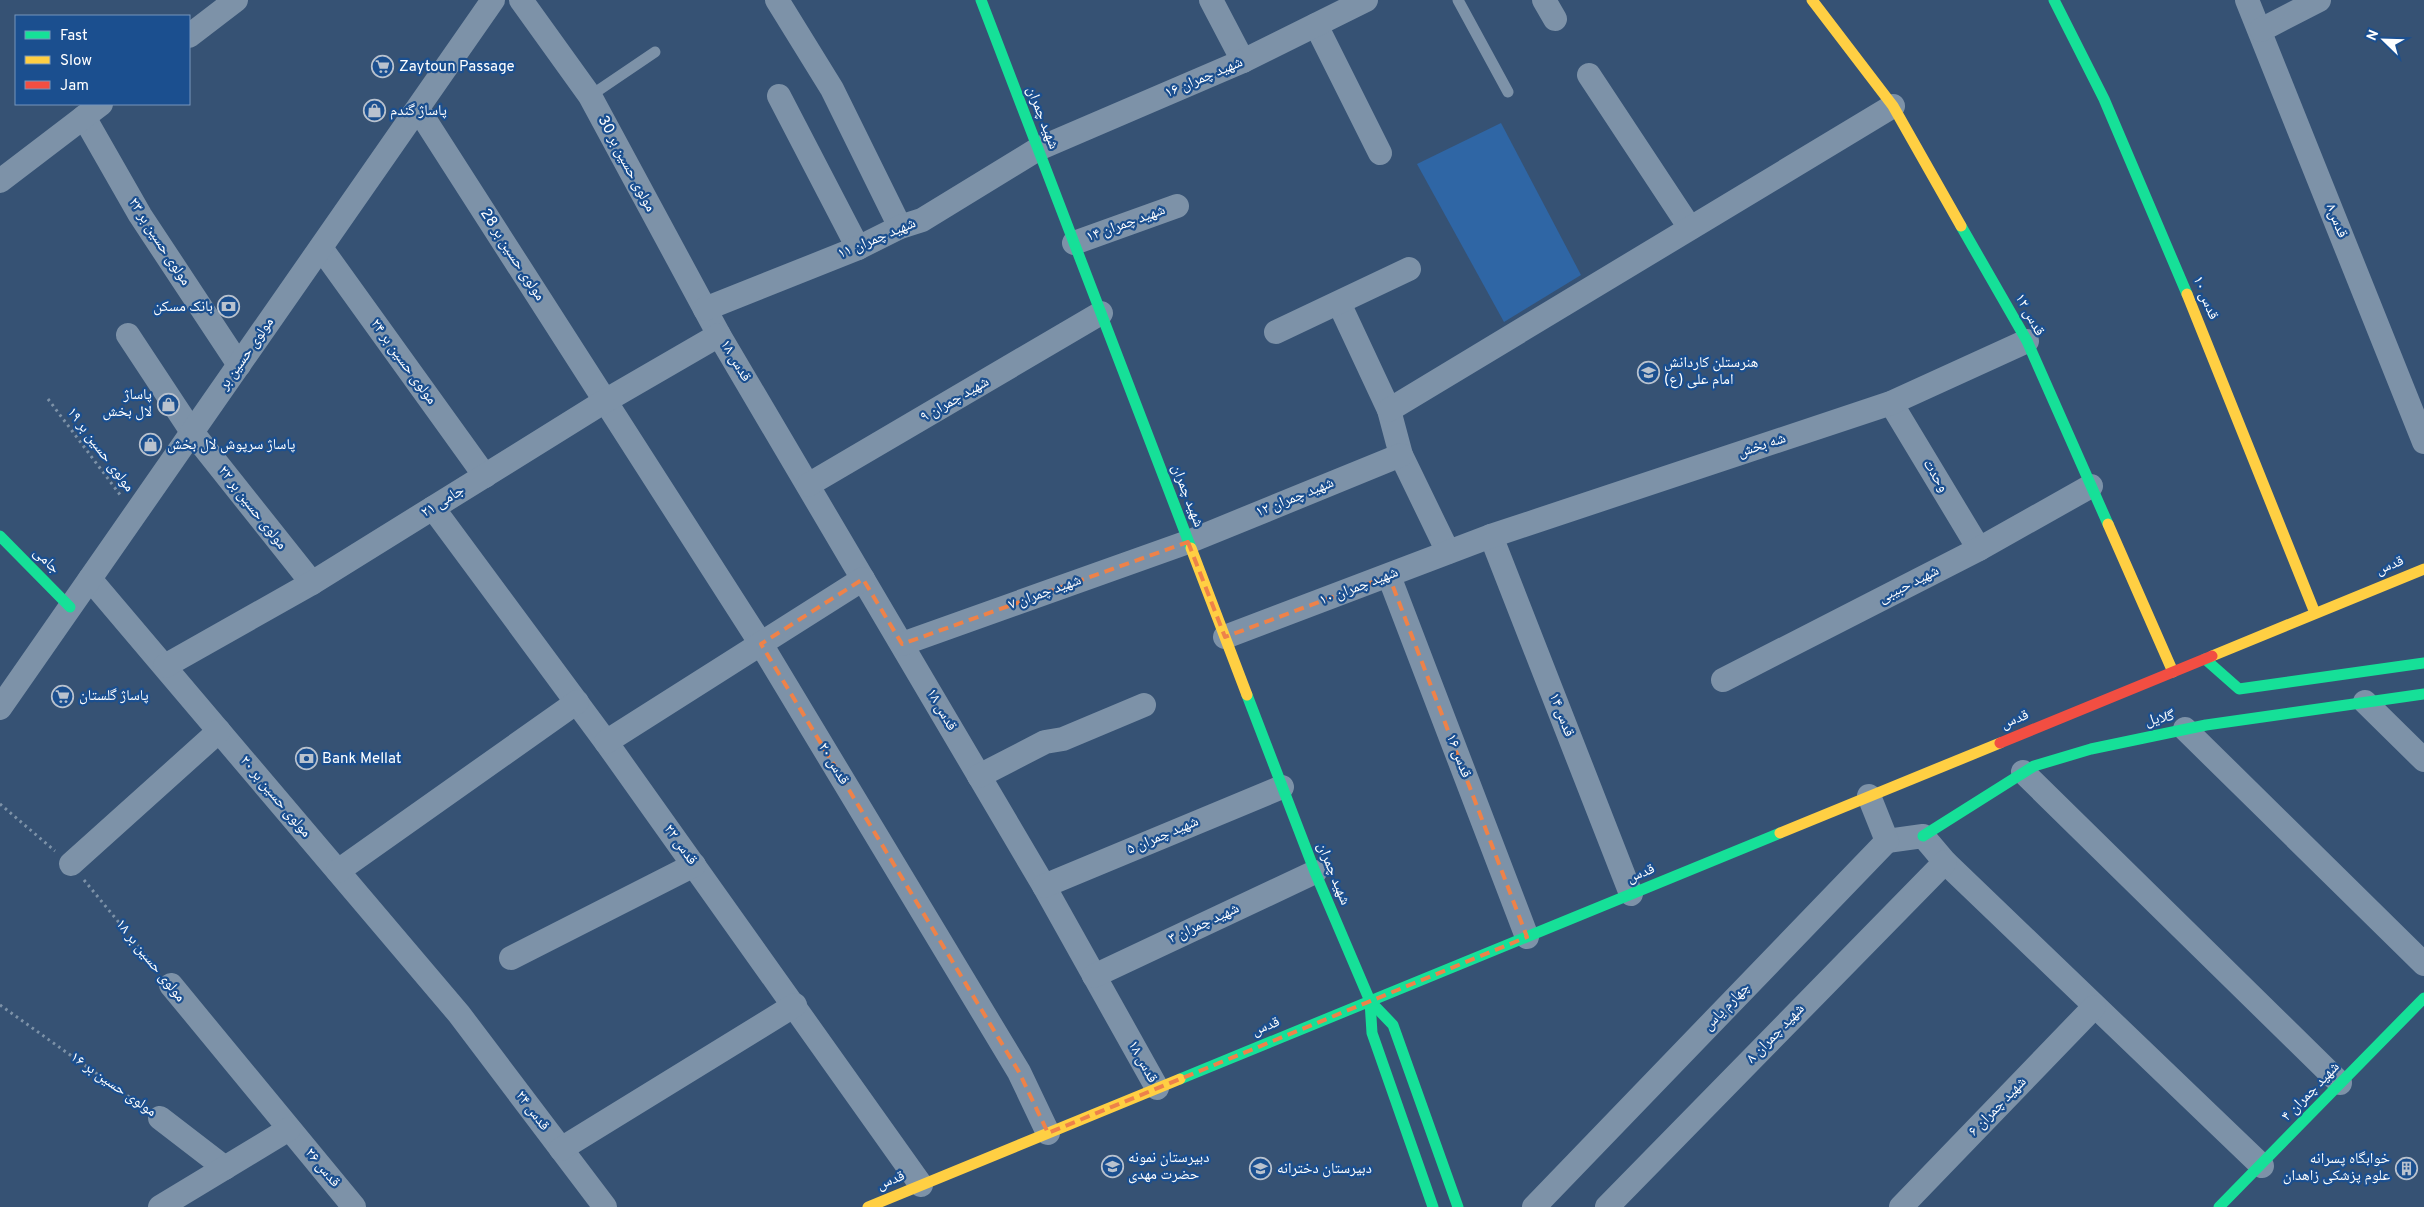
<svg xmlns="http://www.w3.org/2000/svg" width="2424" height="1207" font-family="Overpass,'Noto Naskh Arabic',sans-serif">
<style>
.green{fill:#2f66a5}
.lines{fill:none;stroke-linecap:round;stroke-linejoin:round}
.path{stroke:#7d92a8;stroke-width:3;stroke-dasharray:2.5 4;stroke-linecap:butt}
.lane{stroke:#7d92a8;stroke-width:11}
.street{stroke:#7d92a8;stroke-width:24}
.fast{stroke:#16e098;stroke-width:11}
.slow{stroke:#ffcf43;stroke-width:11}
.jam{stroke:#f24e42;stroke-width:11}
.marked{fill:none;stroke:#ee8249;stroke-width:4;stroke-dasharray:10 6;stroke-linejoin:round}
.labels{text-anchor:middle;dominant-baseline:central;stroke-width:4.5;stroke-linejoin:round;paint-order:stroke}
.poi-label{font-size:15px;fill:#fff;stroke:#1b4f8f;text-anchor:start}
.street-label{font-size:15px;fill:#fff;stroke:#1b4f8f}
</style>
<rect width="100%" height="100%" fill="#365274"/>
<polygon class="green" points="1501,123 1581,275 1504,322 1417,164"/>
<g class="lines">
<g class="path">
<polyline points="48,399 121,496"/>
<polyline points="0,804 55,851"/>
<polyline points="84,880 158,970"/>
<polyline points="0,1005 142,1106"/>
</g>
<g class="lane">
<polyline points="1458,0 1508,92"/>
<polyline points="590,96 655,52"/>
</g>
<g class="street">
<polyline points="521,0 590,96 719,335 1044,886 1157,1088"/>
<polyline points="777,0 832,89 900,227"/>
<polyline points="1211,0 1243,61"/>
<polyline points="1544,0 1555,19"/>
<polyline points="2247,0 2424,442"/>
<polyline points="1316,25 1380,153"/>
<polyline points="2261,30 2319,0"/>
<polyline points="189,36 236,0"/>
<polyline points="1589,75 1690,228"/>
<polyline points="779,96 858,248"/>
<polyline points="418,109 761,644 1019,1072 1048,1133"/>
<polyline points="84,117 140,215 239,365"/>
<polyline points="0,181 101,104"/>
<polyline points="1074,243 1177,206"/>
<polyline points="321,248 485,476"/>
<polyline points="1339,303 1389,410 1401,455 1448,552"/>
<polyline points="705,309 858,248 900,227 922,220 1038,149 1243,61 1366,0"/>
<polyline points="1276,332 1409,269"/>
<polyline points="128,335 192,432 312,583"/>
<polyline points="1891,403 1979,549"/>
<polyline points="1389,410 1893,106"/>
<polyline points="808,485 1101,313"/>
<polyline points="433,508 606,742 921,1185"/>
<polyline points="1491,536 1631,894"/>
<polyline points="1389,576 1527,937"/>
<polyline points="90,579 459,1014 605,1207"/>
<polyline points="1225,637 1491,536 1891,403 2027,341"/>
<polyline points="902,644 1188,542 1401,455"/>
<polyline points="165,666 312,583 605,401 719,335"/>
<polyline points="1723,680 1979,549 2091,486"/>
<polyline points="2365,702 2424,760"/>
<polyline points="0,708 493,0"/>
<polyline points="2185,729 2424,964"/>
<polyline points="606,742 863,579"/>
<polyline points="2023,772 2340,1083"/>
<polyline points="979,776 1045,742 1063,739 1144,705"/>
<polyline points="1887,841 1923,836 1945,862 2262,1166"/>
<polyline points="71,864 219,731"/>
<polyline points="338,871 577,702"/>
<polyline points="1044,886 1282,787"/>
<polyline points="511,958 694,865"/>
<polyline points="1094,976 1315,872"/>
<polyline points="171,985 354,1207"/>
<polyline points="160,1118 225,1168"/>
<polyline points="561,1149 795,1005"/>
<polyline points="160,1207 289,1129"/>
<polyline points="1534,1207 1887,841 1869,796"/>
<polyline points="1607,1207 1945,862"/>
<polyline points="1901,1207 2094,1007"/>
</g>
<g class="fast">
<polyline points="981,0 1191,548"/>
<polyline points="2054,0 2104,99 2187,294"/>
<polyline points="1961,226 2027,341 2108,524"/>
<polyline points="0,536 70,607"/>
<polyline points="2205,659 2239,689 2424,663"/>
<polyline points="1247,695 1315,872 1370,1001 1372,1033 1433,1207"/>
<polyline points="1923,836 2034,766 2091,749 2206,725 2424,694"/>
<polyline points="1370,1001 1393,1025 1458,1207"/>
<polyline points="1180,1079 1780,833"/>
<polyline points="2219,1207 2424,998"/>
</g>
<g class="slow">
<polyline points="1812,0 1893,106 1961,226"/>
<polyline points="2187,294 2315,613"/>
<polyline points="2108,524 2173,672"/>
<polyline points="1191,548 1247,695"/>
<polyline points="2212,656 2424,569"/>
<polyline points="1780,833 2000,743"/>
<polyline points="868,1207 1180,1079"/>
</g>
<polyline class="jam" points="2000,743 2212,656"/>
</g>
<path class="marked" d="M1188,542L1225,637L1389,576L1527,937L1048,1133L1019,1072L761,644L863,579L902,644Z"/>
<defs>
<symbol id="supermarket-ring" viewBox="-11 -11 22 22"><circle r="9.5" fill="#1b4f8f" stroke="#b9c2ce" stroke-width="1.5"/><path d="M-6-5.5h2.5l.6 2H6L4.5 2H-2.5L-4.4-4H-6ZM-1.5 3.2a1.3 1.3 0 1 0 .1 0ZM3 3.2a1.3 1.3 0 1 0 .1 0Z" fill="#b9c2ce"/></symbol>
<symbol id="shop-ring" viewBox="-11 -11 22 22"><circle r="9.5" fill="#1b4f8f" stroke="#b9c2ce" stroke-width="1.5"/><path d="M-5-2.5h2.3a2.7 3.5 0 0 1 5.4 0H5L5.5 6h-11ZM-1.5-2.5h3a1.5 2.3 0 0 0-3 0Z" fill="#b9c2ce"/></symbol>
<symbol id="bank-ring" viewBox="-11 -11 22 22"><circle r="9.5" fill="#1b4f8f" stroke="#b9c2ce" stroke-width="1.5"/><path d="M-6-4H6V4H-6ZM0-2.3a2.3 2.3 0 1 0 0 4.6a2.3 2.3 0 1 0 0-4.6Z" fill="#b9c2ce"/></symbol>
<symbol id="school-ring" viewBox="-11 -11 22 22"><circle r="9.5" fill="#1b4f8f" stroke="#b9c2ce" stroke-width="1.5"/><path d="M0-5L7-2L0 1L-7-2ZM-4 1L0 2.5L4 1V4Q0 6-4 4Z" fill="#b9c2ce"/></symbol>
<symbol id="building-ring" viewBox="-11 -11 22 22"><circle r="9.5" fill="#1b4f8f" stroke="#b9c2ce" stroke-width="1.5"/><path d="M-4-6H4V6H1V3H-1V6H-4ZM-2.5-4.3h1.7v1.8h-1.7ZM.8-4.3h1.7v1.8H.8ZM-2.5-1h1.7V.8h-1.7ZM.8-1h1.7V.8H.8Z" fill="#b9c2ce"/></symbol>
</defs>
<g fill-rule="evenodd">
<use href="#supermarket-ring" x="370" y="54" width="25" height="25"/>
<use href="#shop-ring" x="362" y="98" width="25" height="25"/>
<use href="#bank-ring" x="216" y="294" width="25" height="25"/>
<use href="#school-ring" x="1636" y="360" width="25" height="25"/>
<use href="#shop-ring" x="156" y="392" width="25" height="25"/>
<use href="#shop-ring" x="138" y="432" width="25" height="25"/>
<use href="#supermarket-ring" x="50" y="684" width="25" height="25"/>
<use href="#bank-ring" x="294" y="746" width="25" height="25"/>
<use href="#school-ring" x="1100" y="1154" width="25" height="25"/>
<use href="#building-ring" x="2394" y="1156" width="25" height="25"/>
<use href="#school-ring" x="1248" y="1156" width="25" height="25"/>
</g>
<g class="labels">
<g class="poi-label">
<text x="399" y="67">Zaytoun Passage</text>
<text x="390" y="111">پاساژ گندم</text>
<text x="213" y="307" text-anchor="end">بانک مسکن</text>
<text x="1664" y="363">هنرستلن کاردانش<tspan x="1664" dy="17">امام علی (ع)</tspan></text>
<text x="152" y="395" text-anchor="end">پاساژ<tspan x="152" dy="17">لال بخش</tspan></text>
<text x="167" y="445">پاساژ سرپوش لال بخش</text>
<text x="79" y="696">پاساژ گلستان</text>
<text x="322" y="759">Bank Mellat</text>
<text x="1128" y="1158">دبیرستان نمونه<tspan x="1128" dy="17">حضرت مهدی</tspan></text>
<text x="2390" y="1159" text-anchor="end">خوابگاه پسرانه<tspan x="2390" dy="17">علوم پزشکی زاهدان</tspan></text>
<text x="1277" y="1169">دبیرستان دخترانه</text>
</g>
<g class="street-label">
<text transform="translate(1204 78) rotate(-23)">شهید چمران ۱۶</text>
<text transform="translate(1042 118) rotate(69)">شهید چمران</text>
<text transform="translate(626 164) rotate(62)">مولوی حسین بر 30</text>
<text transform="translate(2336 221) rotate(68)">قدس۸</text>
<text transform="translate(1126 224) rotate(-20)">شهید چمران ۱۴</text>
<text transform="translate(877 239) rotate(-23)">شهید چمران ۱۱</text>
<text transform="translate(159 242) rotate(57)">مولوی حسین بر ۲۳</text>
<text transform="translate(512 255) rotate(57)">مولوی حسین بر 28</text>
<text transform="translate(2205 298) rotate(68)">قدس ۱۰</text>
<text transform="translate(2029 315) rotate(61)">قدس ۱۲</text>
<text transform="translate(247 354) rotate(-55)">مولوی حسین بر</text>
<text transform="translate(735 361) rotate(59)">قدس ۱۸</text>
<text transform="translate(403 362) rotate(54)">مولوی حسین بر ۲۴</text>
<text transform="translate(955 400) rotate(-30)">شهید چمران ۹</text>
<text transform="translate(1762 446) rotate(-18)">شه بخش</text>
<text transform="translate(100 450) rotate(53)">مولوی حسین بر ۱۹</text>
<text transform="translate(1935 476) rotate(59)">وحدت</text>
<text transform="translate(1187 496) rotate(69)">شهید چمران</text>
<text transform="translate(1295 498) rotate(-22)">شهید چمران ۱۲</text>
<text transform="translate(443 502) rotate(-32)">جامی ۲۱</text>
<text transform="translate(252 508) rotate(52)">مولوی حسین بر ۲۲</text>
<text transform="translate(46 561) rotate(45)">جامی</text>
<text transform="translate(2390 566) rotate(-22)">قدس</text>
<text transform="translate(1909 585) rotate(-27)">شهید حبیبی</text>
<text transform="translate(1359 587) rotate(-21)">شهید چمران ۱۰</text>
<text transform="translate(1045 593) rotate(-20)">شهید چمران ۷</text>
<text transform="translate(941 710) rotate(60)">قدس ۱۸</text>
<text transform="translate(1561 715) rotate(69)">قدس ۱۴</text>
<text transform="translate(2160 719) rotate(-12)">گلایل</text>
<text transform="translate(2015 720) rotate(-22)">قدس</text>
<text transform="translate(1458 756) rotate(69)">قدس ۱۶</text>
<text transform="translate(833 764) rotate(59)">قدس ۲۰</text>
<text transform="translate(275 797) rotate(50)">مولوی حسین بر ۲۰</text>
<text transform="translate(1163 836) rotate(-23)">شهید چمران ۵</text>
<text transform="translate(680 845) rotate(54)">قدس ۲۲</text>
<text transform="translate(1333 874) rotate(68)">شهید چمران</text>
<text transform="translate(1641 874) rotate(-22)">قدس</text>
<text transform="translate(1204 924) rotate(-25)">شهید چمران ۳</text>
<text transform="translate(150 961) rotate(51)">مولوی حسین بر ۱۸</text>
<text transform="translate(1727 1007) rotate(-46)">چهارم یاس</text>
<text transform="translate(1266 1027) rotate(-22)">قدس</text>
<text transform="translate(1776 1034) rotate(-46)">شهید چمران ۸</text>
<text transform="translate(1142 1062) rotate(61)">قدس ۱۸</text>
<text transform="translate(113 1085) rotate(35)">مولوی حسین بر ۱۶</text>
<text transform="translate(2311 1092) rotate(-46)">شهید چمران ۴</text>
<text transform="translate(1998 1107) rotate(-46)">شهید چمران ۶</text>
<text transform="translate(532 1111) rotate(53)">قدس ۲۴</text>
<text transform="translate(322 1168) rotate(50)">قدس ۲۶</text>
<text transform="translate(891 1181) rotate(-22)">قدس</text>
</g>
</g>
<rect x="15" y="15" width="175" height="90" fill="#1b4f8f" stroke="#7695bc"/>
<rect x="25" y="31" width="25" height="8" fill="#16e098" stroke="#7695bc"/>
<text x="60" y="40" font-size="15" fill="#ffffff">Fast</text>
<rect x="25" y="56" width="25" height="8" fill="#ffcf43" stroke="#7695bc"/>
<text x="60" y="65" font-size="15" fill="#ffffff">Slow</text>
<rect x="25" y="81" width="25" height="8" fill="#f24e42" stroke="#7695bc"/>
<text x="60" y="90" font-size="15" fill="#ffffff">Jam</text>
<g transform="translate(2384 40) rotate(293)" stroke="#1b4f8f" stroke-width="4" paint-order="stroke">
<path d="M0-4L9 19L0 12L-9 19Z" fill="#ffffff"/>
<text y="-8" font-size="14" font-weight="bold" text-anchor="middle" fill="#ffffff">N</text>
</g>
</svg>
